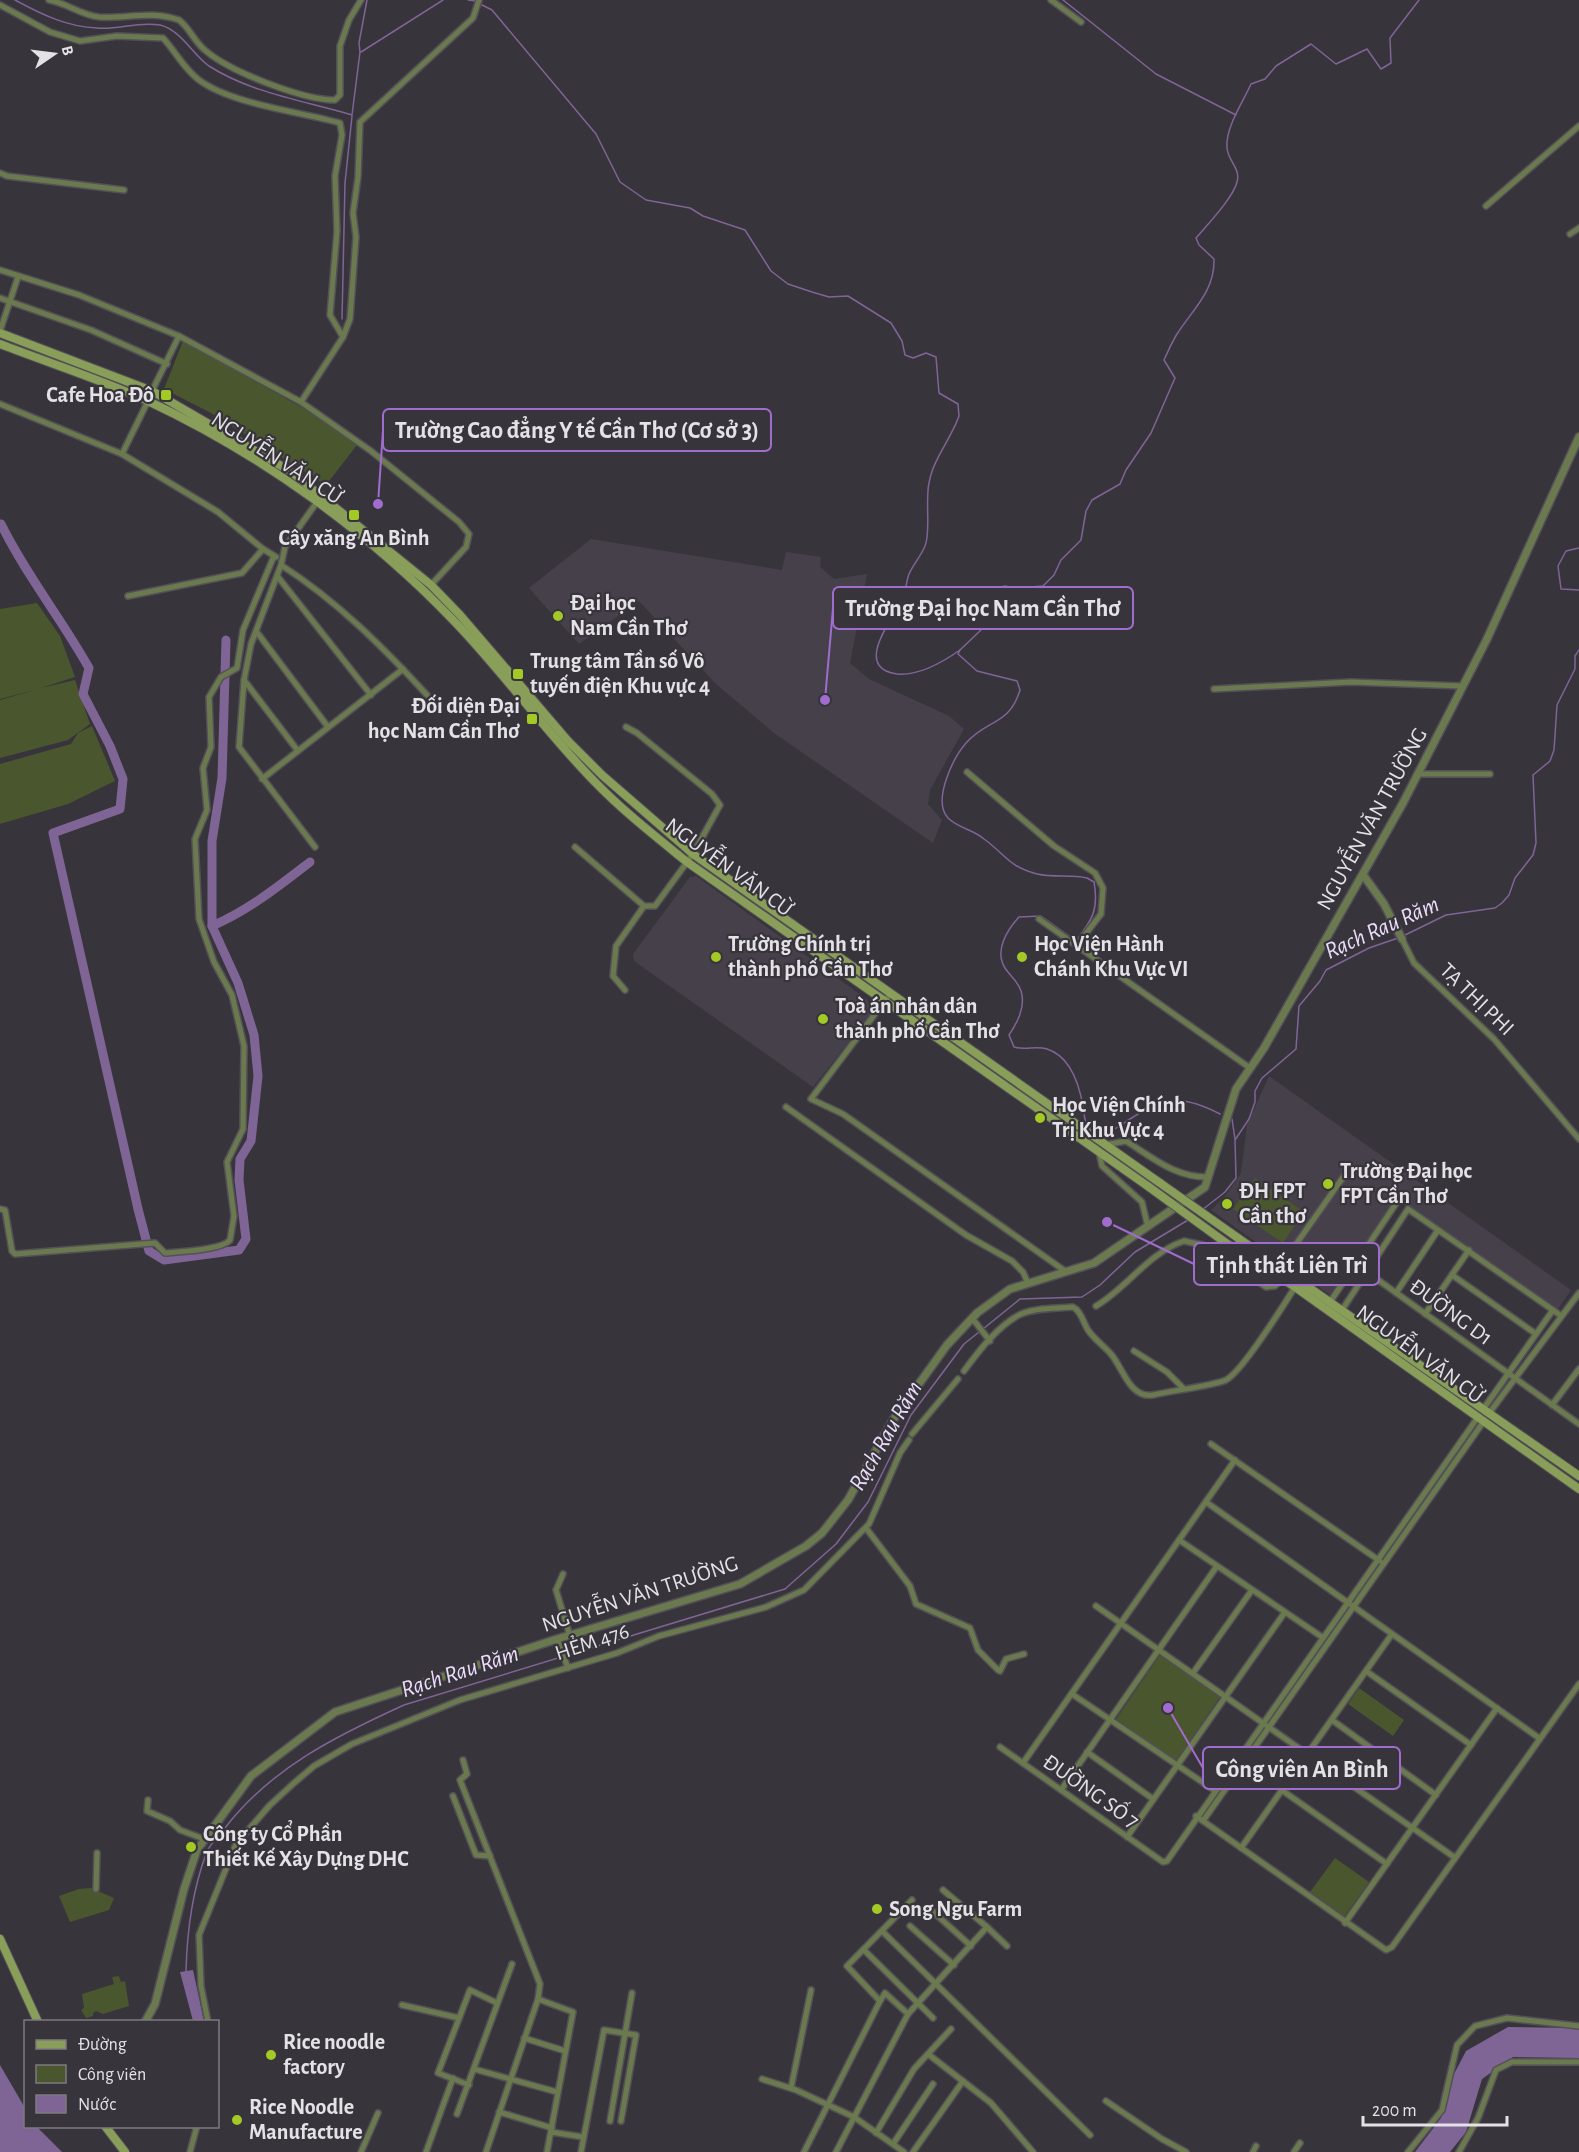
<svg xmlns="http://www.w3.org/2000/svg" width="1579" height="2152" font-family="'Alegreya Sans',sans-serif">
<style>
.built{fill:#46404b}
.green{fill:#4a562e}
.water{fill:#7f6596}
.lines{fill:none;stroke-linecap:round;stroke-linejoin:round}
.stream{stroke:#7f6596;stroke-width:1.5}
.river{stroke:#7f6596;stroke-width:9}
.minor-casing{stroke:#545057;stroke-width:8}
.tertiary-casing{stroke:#545057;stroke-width:10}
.secondary-casing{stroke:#545057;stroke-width:10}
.minor{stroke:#6b794f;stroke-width:5}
.tertiary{stroke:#6b794f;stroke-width:7}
.secondary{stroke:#899e59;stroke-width:8}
.secondary-bridge-casing{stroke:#545057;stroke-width:10;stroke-linecap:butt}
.secondary-bridge{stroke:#899e59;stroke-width:8}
.poi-dot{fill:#a3c926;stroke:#38343c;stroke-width:2}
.labels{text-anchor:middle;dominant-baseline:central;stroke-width:4.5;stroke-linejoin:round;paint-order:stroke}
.poi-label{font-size:22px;font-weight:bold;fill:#e4e2e6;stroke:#38343c;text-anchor:start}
.street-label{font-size:22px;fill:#e4e2e6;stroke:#38343c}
.water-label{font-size:24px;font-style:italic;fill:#ebdcfa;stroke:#38343c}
.leader{fill:none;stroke:#a06ccd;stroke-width:2}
.callout-dot{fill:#a06ccd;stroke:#38343c;stroke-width:2}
.callout{fill:#38343c;stroke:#a06ccd;stroke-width:2}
.callout-label{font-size:24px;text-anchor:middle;font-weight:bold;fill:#e4e2e6}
</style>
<rect width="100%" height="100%" fill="#38343c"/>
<g class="built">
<polygon points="591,539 782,570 786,552 821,557 820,567 834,579 867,574 850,663 869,679 949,716 964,729 930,790 928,804 942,820 933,843 774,733 716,684 639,601 579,644 529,588"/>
<polygon points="696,876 868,1000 871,1014 813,1087 634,961 633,954 690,877"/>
<polygon points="1269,1076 1571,1290 1556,1312 1400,1202 1333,1297 1211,1210 1226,1195 1241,1173 1247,1125"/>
</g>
<g class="green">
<polygon points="183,341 319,417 357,445 326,485 211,413 164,389"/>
<polygon points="37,603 60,636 75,677 41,688 75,680 90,724 68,740 0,758 0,700 35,690 0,699 0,609"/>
<polygon points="92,726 115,781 68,804 0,824 0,764 71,744 78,733"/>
<polygon points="1255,1178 1304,1212 1283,1243 1233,1209"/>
<polygon points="1160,1655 1220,1697 1176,1761 1116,1719"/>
<polygon points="1359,1688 1404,1720 1393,1736 1348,1704"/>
<polygon points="1335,1858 1369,1882 1344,1917 1310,1892"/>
<polygon points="91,1888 114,1898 109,1910 70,1922 59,1896 79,1889"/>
<polygon points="119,1976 121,1982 125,1981 129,2006 103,2014 96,2011 93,2013 93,2016 86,2018 81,2010 84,2008 82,1994 114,1984 112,1977"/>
</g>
<g class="water">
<polygon points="193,1970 204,2021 193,2021 180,1972"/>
<polygon points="1508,2027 1579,2028 1579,2058 1513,2057 1482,2079 1466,2132 1450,2152 1415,2152 1441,2118 1454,2074 1466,2051"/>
<polygon points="0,2065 25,2108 26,2126 37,2127 62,2152 0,2152"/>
</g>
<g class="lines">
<g class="stream">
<path d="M15,0C41,14 67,27 97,28C118,30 138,21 160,25C181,30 193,55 209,66C251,93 305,101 352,115L360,52L359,43L367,0"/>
<polyline points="468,0 476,1"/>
<polyline points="1063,0 1156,74 1236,115"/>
<path d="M480,4L492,10L596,134L620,182L646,200L690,208L703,216L745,230L771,271L788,284L812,292L829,297L848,296L891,323L902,341L905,355L913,358L926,353L936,357L939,393L958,404L959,416C951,439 933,459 929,483C925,501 931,533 925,546C921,556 914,563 909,574C906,582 906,592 902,600C893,618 852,668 897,674C918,676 943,662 960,650L958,654L977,671L1017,681L1020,690C1009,726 987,719 966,743C953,758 932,801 948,818C958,828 974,830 984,839C1005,854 1009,867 1037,874C1054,878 1071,874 1087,878L1094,882C1099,910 1092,920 1076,941L1041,916L1019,917C1007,930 994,951 1005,968C1010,976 1018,981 1021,991C1026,1007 1017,1023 1009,1035L1014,1047C1026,1051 1035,1045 1047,1049C1070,1056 1079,1084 1083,1106C1084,1111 1084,1120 1087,1125C1089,1128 1095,1132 1097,1135C1111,1133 1119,1126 1130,1119C1165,1096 1184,1095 1220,1114"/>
<polyline points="361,52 443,0"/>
<polyline points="342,319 345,183 352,116"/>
<polyline points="1579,548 1566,551 1558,566 1561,589 1579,590"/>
<path d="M960,650L982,629L995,592L1004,586L1018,588L1043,586L1054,575L1061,560L1081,540L1086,511L1092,500L1120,484L1126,470L1151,433L1175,378L1164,360C1168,351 1172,342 1177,334C1193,309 1215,291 1214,259L1199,245L1196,238C1207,225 1233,198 1237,182C1241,169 1228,161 1227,148C1225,128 1243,102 1251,84L1265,79L1276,66L1311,44L1336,64L1367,49L1381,69L1391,63L1390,38L1419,0"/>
<polyline points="1403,936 1446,915 1495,908 1502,903 1509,895 1515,878 1533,855 1536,843 1533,775 1550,761 1554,750 1557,705 1575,669 1575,656 1579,650"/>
<polyline points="1232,1119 1235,1139"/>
<polyline points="1202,1210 1225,1192 1236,1178 1235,1140 1249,1119 1255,1102 1255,1091 1262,1078 1296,1049 1299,1006 1320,981 1326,970 1369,948 1398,938"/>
<polyline points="983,1329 1020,1299 1082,1297 1100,1285 1135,1252 1188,1220"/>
<path d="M186,1971C187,1931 192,1892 206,1854C209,1845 218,1836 225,1828C271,1768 336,1736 404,1705L785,1589L836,1544L868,1502L911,1415L964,1344L979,1332"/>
</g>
<g class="river">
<path d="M1,524C26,575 61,618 89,668L83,694L110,746L123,779L120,809L53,833L138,1209L149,1251L164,1260L239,1250L246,1239L239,1180L240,1159L251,1141L258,1076L254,1035L238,983L212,926V841L222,778L226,640"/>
<path d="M212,926C249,910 279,886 310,862"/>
</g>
<defs>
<g id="minor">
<path d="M49,0C67,3 80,15 99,17C126,19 151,10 179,20C190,28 194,42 206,51C231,72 303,100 335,100L340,95V46L349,20L361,0"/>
<polyline points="1051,0 1081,22"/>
<path d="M0,5L50,32L80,41L117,36L163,38C176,52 183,68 199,80C231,104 301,112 340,123L342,135L335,176L337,231L330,315L343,337"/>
<polyline points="0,173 7,176 124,190"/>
<polyline points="1486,206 1579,126"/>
<polyline points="1570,234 1579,228"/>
<polyline points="0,270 79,295 179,336 301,402 371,451 459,522 469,534 466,547 431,585"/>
<polyline points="0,298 91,330 167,364"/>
<polyline points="0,331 18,277"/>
<polyline points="152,391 179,336"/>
<polyline points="301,402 343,337 350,319 356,237 353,213 358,177 360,122 473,18 479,0"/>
<polyline points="0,404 122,454 148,401"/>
<polyline points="122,454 218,512 263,549"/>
<path d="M281,565C337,601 383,647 427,695"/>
<polyline points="278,577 371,695"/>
<polyline points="128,596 242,573 263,549 276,557"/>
<polyline points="256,631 328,727"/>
<polyline points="244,680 298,751"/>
<polyline points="1214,689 1351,682 1463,686"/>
<polyline points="967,772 1054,846 1095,873 1103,888 1101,914 1077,945"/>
<polyline points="1418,774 1490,774"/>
<polyline points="262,779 403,669"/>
<polyline points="315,847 239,747 244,680 251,644 281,565 285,547 317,502"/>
<polyline points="575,847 644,906 655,906 693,854 720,805 712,794 637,733 626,727"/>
<polyline points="1039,919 1250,1068"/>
<polyline points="1402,939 1414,963 1494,1039 1579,1139"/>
<polyline points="625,990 613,976 616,946 644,906"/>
<polyline points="890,994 811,1099 843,1114 1065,1271"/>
<polyline points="786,1107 966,1235 1012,1261 1023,1272 1028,1283"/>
<path d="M1105,1145L1126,1141C1153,1158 1176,1178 1209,1177"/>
<polyline points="1099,1152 1102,1166 1142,1202 1148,1227"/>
<path d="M0,1209L5,1210L12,1251L15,1254L155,1243L165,1253C179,1252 222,1250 230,1240L234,1216L227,1162L243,1129L244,1046L232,995L214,962L199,919L195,839L207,810L203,768L211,747L209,697L221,677L237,668L243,630L274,556"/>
<polyline points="1280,1267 1344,1176"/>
<polyline points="1367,1272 1579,1424"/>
<polyline points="1452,1275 1536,1334"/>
<polyline points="1396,1293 1438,1230"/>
<polyline points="1330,1302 1399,1199"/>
<path d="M1096,1306C1127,1288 1148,1253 1184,1241L1203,1245L1266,1287L1275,1286L1282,1279"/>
<polyline points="1342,1310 1408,1209 1560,1315"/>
<polyline points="1425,1314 1469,1250"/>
<polyline points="972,1318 990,1341"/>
<polyline points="1134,1351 1167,1372 1183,1388"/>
<path d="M964,1371C978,1352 998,1325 1021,1314C1036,1308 1056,1308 1073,1307C1081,1311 1083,1322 1088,1330C1094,1339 1104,1346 1111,1354C1123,1368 1130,1399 1153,1395C1169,1391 1213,1386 1226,1380C1243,1371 1283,1306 1295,1287"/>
<polyline points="1552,1405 1579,1369"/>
<polyline points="1484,1408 1553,1310"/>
<polyline points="1490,1412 1579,1293"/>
<polyline points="912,1434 958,1379"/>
<polyline points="1211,1444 1380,1561"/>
<polyline points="1206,1502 1539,1738"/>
<polyline points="866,1528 910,1586 916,1604 970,1628 978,1650 998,1670 1000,1671 1006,1659 1024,1654"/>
<polyline points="1179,1540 1322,1637"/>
<polyline points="563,1574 556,1590 570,1636"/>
<polyline points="1096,1606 1454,1857"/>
<polyline points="557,1639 568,1668"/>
<polyline points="1366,1671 1471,1745"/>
<polyline points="1193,1673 1252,1590"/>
<polyline points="1072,1694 1214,1790"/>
<polyline points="1332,1720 1436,1795"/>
<polyline points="1000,1747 1163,1862 1167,1861 1478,1417"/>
<polyline points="1087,1752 1153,1799"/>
<polyline points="463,1760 467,1774 460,1780 540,1984 538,1999 486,2152"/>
<polyline points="1023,1763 1235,1460"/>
<polyline points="1061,1790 1217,1566"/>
<polyline points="1283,1791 1387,1864"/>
<polyline points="453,1796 476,1855 490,1856"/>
<polyline points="148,1800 147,1811 170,1821 180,1830 204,1839"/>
<polyline points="1196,1816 1386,1950 1392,1947 1579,1684"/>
<polyline points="1203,1821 1484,1421"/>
<polyline points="1127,1837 1285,1612"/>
<polyline points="1241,1848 1392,1634"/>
<polyline points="96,1889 97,1853"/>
<polyline points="930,1909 971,1946"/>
<polyline points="1345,1923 1497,1708"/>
<polyline points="910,1926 954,1965"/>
<polyline points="987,1927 1007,1946"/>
<polyline points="883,1932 1090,2135"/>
<polyline points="864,1950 933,2018"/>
<polyline points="538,1999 573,2012 547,2152"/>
<polyline points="880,2001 885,1993 908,2014"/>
<polyline points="402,2005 459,2018"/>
<polyline points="208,2022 201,1986 199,1935 236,1844 270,1805 294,1783 314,1766 352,1744 460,1700 617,1653 659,1636 766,1607 804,1590 869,1524 900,1453 909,1440"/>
<polyline points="524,2038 565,2051"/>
<polyline points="928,2054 991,2103 1033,2152"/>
<polyline points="474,2069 557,2092"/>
<polyline points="762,2079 796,2090 854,2117 904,2152"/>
<polyline points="469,2085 438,2073 470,1990 497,2003"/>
<polyline points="791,2088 811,1990"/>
<polyline points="1106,2101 1162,2139 1186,2152"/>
<polyline points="499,2112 552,2128"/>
<polyline points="457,2114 512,1964"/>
<polyline points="610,2121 632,1993"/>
<polyline points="551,2132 583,2137"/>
<polyline points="876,2133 914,2069 951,2029"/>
<polyline points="893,2144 933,2084"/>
<polyline points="190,2152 197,2126"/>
<polyline points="361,2152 378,2113"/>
<polyline points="426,2152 453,2078"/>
<polyline points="581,2152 604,2030 636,2035 621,2121"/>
<polyline points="804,2152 880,2001 847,1966 912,1900"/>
<polyline points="836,2152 908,2014 987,1927 943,1890"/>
<polyline points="913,2152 963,2081"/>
<polyline points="1253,2152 1256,2146"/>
<polyline points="1294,2152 1300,2143"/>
<polyline points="1408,2152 1442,2110 1457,2045 1475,2026 1507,2018 1579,2026"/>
<polyline points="1459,2152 1478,2118 1496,2070 1512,2062 1579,2062"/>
</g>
<g id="tertiary">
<polyline points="1364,876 1384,904 1402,939"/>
<polyline points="145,2022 155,2004 184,1889 197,1850 251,1776 335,1712 557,1639 740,1584 806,1546 822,1533 848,1500 893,1420 947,1345 977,1313 1010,1289 1094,1263 1205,1187 1236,1089 1264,1048 1403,803 1487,639 1579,437"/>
</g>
<g id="secondary">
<polyline points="0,333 152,391 290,471 431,585 460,615 568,741 602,775 693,854 1160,1183"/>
<path d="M0,344C49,363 100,379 148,401C261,454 369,532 455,622C504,673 545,731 595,782C623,811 655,836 687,862L1149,1187"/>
<polyline points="1238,1238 1579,1476"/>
<polyline points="1226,1243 1295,1287 1579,1489"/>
<polyline points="0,1939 38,2022"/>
<polyline points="105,2126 125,2152"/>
</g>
</defs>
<use href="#minor" class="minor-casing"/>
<use href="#tertiary" class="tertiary-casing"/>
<use href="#secondary" class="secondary-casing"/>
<use href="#minor" class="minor"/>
<use href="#tertiary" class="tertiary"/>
<use href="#secondary" class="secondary"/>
<defs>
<g id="secondary-bridge">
<polyline points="1160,1183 1238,1238"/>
<polyline points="1149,1187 1226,1243"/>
</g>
</defs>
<use href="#secondary-bridge" class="secondary-bridge-casing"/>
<use href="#secondary-bridge" class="secondary-bridge"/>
</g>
<g class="poi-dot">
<rect x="160" y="389" width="12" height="12" rx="3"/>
<rect x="348" y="509" width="12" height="12" rx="3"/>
<circle cx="558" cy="616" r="6"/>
<rect x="512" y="668" width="12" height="12" rx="3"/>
<rect x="526" y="713" width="12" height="12" rx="3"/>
<circle cx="716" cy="957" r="6"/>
<circle cx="1022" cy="957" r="6"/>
<circle cx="823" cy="1019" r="6"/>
<circle cx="1040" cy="1118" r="6"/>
<circle cx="1328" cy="1184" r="6"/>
<circle cx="1227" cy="1204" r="6"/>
<circle cx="191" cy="1847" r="6"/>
<circle cx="877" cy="1909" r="6"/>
<circle cx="271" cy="2055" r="6"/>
<circle cx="237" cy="2120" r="6"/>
</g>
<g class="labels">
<g class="poi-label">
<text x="154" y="395" text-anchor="end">Cafe Hoa Đô</text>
<text x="354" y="538" text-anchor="middle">Cây xăng An Bình</text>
<text x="570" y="603">Đại học<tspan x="570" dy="25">Nam Cần Thơ</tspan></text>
<text x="530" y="661">Trung tâm Tần số Vô<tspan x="530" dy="25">tuyến điện Khu vực 4</tspan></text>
<text x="520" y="706" text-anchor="end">Đối diện Đại<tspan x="520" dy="25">học Nam Cần Thơ</tspan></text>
<text x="728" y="944">Trường Chính trị<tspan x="728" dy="25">thành phố Cần Thơ</tspan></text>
<text x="1034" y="944">Học Viện Hành<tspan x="1034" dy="25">Chánh Khu Vực VI</tspan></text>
<text x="835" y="1006">Toà án nhân dân<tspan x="835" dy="25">thành phố Cần Thơ</tspan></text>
<text x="1052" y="1105">Học Viện Chính<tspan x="1052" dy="25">Trị Khu Vực 4</tspan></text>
<text x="1340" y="1171">Trường Đại học<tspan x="1340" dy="25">FPT Cần Thơ</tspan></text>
<text x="1239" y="1191">ĐH FPT<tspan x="1239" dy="25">Cần thơ</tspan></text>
<text x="203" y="1834">Công ty Cổ Phần<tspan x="203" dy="25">Thiết Kế Xây Dựng DHC</tspan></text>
<text x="889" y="1909">Song Ngu Farm</text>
<text x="283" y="2042">Rice noodle<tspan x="283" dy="25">factory</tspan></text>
<text x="249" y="2107">Rice Noodle<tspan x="249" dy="25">Manufacture</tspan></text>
</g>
<g class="street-label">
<text transform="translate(277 458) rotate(33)">NGUYỄN VĂN CỪ</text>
<text transform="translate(1372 819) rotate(-61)">NGUYỄN VĂN TRƯỜNG</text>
<text transform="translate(729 867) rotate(36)">NGUYỄN VĂN CỪ</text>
<text transform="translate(1477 999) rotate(44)">TẠ THỊ PHI</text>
<text transform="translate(1451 1312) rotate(36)">ĐƯỜNG D1</text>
<text transform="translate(1420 1354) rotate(36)">NGUYỄN VĂN CỪ</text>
<text transform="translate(640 1594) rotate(-18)">NGUYỄN VĂN TRƯỜNG</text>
<text transform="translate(592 1642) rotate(-18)">HẺM 476</text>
<text transform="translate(1091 1791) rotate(35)">ĐƯỜNG SỐ 7</text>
</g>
<g class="water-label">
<text transform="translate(1382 928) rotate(-24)">Rạch Rau Răm</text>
<text transform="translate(886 1436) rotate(-60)">Rạch Rau Răm</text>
<text transform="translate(460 1672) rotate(-18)">Rạch Rau Răm</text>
</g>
</g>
<path class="leader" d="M378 504L383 430M825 700L833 608M1107 1222L1194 1264M1168 1708L1203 1768"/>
<g class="callout-dot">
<circle cx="378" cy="504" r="6"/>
<circle cx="825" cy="700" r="6"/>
<circle cx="1107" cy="1222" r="6"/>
<circle cx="1168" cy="1708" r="6"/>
</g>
<g class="callout">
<rect x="383" y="409" width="388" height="42" rx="6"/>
<rect x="833" y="587" width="300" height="42" rx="6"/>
<rect x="1194" y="1243" width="185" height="42" rx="6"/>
<rect x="1203" y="1747" width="197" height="42" rx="6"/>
</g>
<g class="callout-label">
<text x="577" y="438">Trường Cao đẳng Y tế Cần Thơ (Cơ sở 3)</text>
<text x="983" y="616">Trường Đại học Nam Cần Thơ</text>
<text x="1287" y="1273">Tịnh thất Liên Trì</text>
<text x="1302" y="1777">Công viên An Bình</text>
</g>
<rect x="24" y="2020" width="195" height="108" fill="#38343c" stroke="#7d7a80" stroke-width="1.5"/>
<rect x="36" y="2040" width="30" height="9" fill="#899e59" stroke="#7d7a80" stroke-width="1.5"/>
<text x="78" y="2050" font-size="18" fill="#e4e2e6">Đường</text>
<rect x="36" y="2065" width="30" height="18" fill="#4a562e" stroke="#7d7a80" stroke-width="1.5"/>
<text x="78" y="2080" font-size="18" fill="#e4e2e6">Công viên</text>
<rect x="36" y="2095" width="30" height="18" fill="#7f6596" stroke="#7d7a80" stroke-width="1.5"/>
<text x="78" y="2110" font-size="18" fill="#e4e2e6">Nước</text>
<g transform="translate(54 54) rotate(76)" stroke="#38343c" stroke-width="4.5" paint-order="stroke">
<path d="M0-4.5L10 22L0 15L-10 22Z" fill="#e4e2e6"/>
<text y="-9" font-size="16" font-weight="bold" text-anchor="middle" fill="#e4e2e6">B</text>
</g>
<path d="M1363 2116v9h144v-9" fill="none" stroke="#e4e2e6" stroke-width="3"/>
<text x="1372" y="2116" font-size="18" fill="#e4e2e6" stroke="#38343c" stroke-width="4.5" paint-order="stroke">200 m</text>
</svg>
